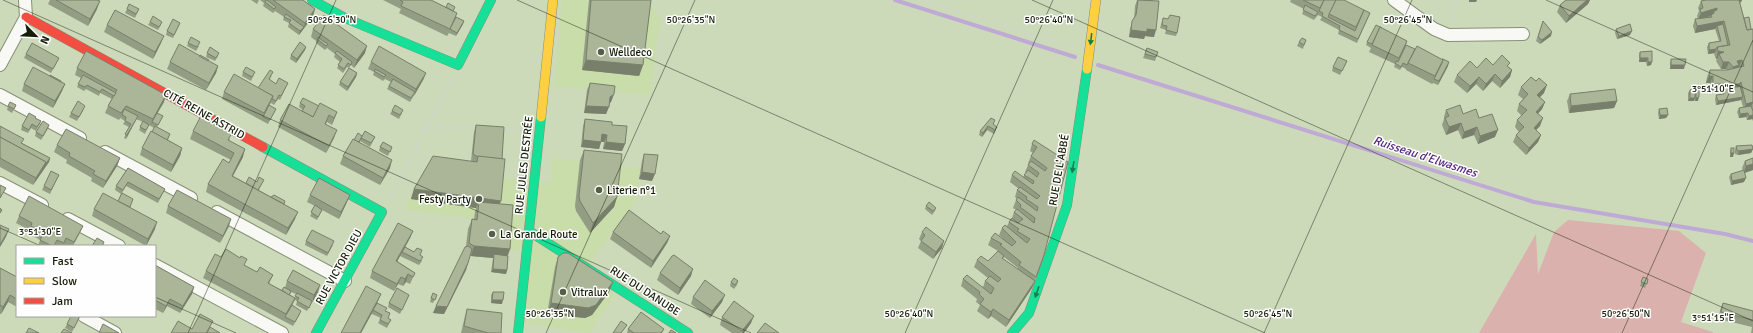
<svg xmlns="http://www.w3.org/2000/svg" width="1753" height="333" font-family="Signika,sans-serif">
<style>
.built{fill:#c9ddaa}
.green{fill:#dbb1ad}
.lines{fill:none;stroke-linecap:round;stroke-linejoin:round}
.stream{stroke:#bfaad5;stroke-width:4}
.street-casing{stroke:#879077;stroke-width:14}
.fast-casing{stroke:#879077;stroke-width:10}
.slow-casing{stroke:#879077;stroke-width:10}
.jam-casing{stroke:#879077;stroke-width:10}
.path{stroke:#d0d4c9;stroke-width:2.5;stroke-dasharray:3 3;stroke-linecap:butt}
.street{stroke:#f8f9f5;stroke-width:12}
.fast{stroke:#16e098;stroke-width:9}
.slow{stroke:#ffcf43;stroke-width:9}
.jam{stroke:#f24e42;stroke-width:9}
.wall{fill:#939d83;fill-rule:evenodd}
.shaded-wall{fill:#787f6a}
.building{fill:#abb698;stroke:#787f6a}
.oneway{fill:#167e4f}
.ticks{fill:none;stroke:#151d06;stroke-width:1;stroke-opacity:0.45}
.poi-dot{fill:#555f45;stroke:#fefefe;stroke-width:1.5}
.labels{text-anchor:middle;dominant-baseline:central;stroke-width:3;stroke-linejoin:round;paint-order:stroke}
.poi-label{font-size:11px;fill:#151d06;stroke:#fefefe;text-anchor:start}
.street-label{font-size:11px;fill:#151d06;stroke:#fefefe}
.water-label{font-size:12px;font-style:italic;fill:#582881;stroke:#fefefe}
.ticks-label{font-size:10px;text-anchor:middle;fill:#151d06;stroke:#fefefe;stroke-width:3;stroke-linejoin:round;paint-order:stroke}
</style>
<rect width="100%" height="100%" fill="#cddaba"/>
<g class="built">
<polygon points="562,0 645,0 660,18 650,95 554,86"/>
<polygon points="553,158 640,169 635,202 584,271 616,293 589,333 522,323 531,253 471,243 474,219 404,209 425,168 551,183"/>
</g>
<polygon class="green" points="1568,220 1679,231 1706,253 1681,322 1713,332 1713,333 1479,333 1536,234 1538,274 1554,232"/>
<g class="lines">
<g class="stream">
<polyline points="895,0 1075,57"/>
<polyline points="1098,65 1534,202 1725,234 1753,241"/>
</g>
<defs>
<g id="street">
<polyline points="1394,0 1434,29 1448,35 1523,34"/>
<polyline points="0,65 26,17 25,0"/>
<polyline points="0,95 80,138"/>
<polyline points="105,152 191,198"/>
<polyline points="0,183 42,205"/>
<polyline points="217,212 345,281"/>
<polyline points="68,219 119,246"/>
<polyline points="155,265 282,333"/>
<polyline points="84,316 115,333"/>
</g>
<g id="fast">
<polyline points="312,0 345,18 458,65 491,0"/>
<polyline points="263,147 382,212 316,333"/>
<polyline points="529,231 688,333"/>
<polyline points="518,333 541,117"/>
<polyline points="1012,333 1029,313 1067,205 1087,69"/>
</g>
<g id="slow">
<polyline points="1087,69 1096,0"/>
<polyline points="541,117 553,0"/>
</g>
<polyline id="jam" points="26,17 263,147"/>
</defs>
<use href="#street" class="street-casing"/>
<use href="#fast" class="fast-casing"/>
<use href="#slow" class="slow-casing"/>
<use href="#jam" class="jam-casing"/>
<g class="path">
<polyline points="922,0 1075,48"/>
<polyline points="1451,23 1458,0"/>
<polyline points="427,127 478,128"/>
<polyline points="501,129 524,130"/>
<polyline points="389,200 452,78"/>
</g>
<use href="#street" class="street"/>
<use href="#fast" class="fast"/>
<use href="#slow" class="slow"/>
<use href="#jam" class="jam"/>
</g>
<g class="wall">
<polygon points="50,0 97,0 97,9 88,26 48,4"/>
<polygon points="251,0 259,0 257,4"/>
<polygon points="260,0 303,0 315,9 313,16 299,35 288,27 289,23 283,20 284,17 275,11 273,13 263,6 264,3"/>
<polygon points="383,0 431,0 454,11 456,17 464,21 463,24 456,36 449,33 447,36 399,13 401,9"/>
<polygon points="589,0 651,0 643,65 639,76 582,70"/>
<polygon points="1137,0 1153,0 1154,37 1145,36 1144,39 1129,37 1130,28 1134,19 1135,6"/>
<polygon points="1291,0 1335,0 1370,13 1357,43 1338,34 1339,30 1320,20 1322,17 1318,15 1314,20 1302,14 1304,9 1290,2"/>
<polygon points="1566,0 1590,0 1588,4 1566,23 1557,12 1560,5"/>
<polygon points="1702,0 1742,0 1741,2 1740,3 1744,18 1751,29 1753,29 1753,121 1752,119 1747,120 1746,117 1739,118 1737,112 1739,108 1743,107 1741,100 1716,105 1715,99 1716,95 1722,94 1722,91 1710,91 1710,83 1706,83 1707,77 1710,70 1727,70 1726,69 1721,69 1716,61 1717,59 1716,59 1714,54 1715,53 1708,54 1707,47 1709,43 1719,41 1715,29 1695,33 1693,26 1695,19 1698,19 1697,16 1699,11 1698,8 1701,1"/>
<polygon points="127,9 139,9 135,18 125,13"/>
<polygon points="1163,18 1177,33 1176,36 1165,34 1166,30 1160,28"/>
<polygon points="1543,21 1551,36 1540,44 1536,41"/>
<polygon points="150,22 161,25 158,30 148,25"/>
<polygon points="180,23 173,38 166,35 167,31"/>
<polygon points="107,25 161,43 153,59 104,32"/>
<polygon points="313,29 365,53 354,68 351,65 349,68 357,73 356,77 347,91 339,85 340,82 349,68 347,67 343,73 337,68 340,62 334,57 335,54 327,48 325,50 316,43 316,41 311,37"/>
<polygon points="1616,29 1630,35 1617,39 1615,33"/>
<polygon points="1306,40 1303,49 1297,46 1299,42"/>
<polygon points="1407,41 1406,45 1448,66 1438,85 1433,83 1432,84 1406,70 1406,69 1402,67 1400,70 1394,67 1395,64 1369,52 1371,48 1366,45 1367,42"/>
<polygon points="188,43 199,46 196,51 187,46"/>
<polygon points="306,47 305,50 296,63 290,59 291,55"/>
<polygon points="1147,48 1158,52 1155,61 1143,58"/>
<polygon points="1652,51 1651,65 1647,66 1646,62 1639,62 1639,55 1640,52"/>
<polygon points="207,53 218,56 215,61 206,57"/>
<polygon points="26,54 59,58 51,73 24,58"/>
<polygon points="1671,59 1684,69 1670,69 1670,63"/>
<polygon points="208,61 218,66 216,73 206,90 167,69 170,62"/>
<polygon points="1347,61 1340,75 1332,71 1333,67"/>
<polygon points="371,62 426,73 423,80 410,102 387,89 391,82 385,79 383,81 373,75 374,72 368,69"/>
<polygon points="1493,65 1509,67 1512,70 1510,77 1500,88 1492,81 1483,91 1476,84 1467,93 1454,82 1457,75 1477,68"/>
<polygon points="77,68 164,102 157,114 163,116 157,127 170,134 168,140 182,148 180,156 171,172 140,155 142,148 154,128 149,125 145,134 139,130 143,122 136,119 126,139 124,138 129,127 123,124 125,121 120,118 121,117 119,120 105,113 108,106 112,99 100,93 99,96 86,89 84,91 77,87 81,78 75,75"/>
<polygon points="243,72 255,72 251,81 242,76"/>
<polygon points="272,76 269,80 276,84 288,83 280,100 278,99 274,105 271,103 269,106 276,109 268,124 222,99 224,92 258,88"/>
<polygon points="61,82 65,84 62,91 53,108 22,91 24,84"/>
<polygon points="590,83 614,94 611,102 610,103 606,114 584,113 587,90"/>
<polygon points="1521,87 1544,93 1540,97 1545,102 1542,109 1538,114 1540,126 1536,130 1541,135 1538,142 1526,155 1513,142 1516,135 1519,132 1515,127 1517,120 1522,116 1517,111 1519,104 1523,99 1518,95"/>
<polygon points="1696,89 1698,101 1695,101 1695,99 1694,101 1688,101 1688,93 1690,90 1695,92"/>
<polygon points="1570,94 1617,101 1614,108 1569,113 1567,101"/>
<polygon points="300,103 319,106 337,112 332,125 327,122 326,124 334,138 326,153 278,127 280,120 302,111 303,110 299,107"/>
<polygon points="16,105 12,113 7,110 8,106"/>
<polygon points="84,109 77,121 69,117 71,113"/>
<polygon points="1659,109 1668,115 1666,118 1659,119 1658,113"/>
<polygon points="1446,110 1479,118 1495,137 1478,144 1474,135 1462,139 1458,130 1446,135 1442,125 1444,119 1444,117"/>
<polygon points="392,111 402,113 399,119 390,114"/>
<polygon points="35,118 41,121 36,131 31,128 28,133 21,130 22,126"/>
<polygon points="991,118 996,130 994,134 987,130 982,137 979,135 980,131"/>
<polygon points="585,119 612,125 625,144 622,151 603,149 604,142 601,142 599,149 581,147 583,126"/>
<polygon points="49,125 48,128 41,140 35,136 36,132"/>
<polygon points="476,125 502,159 500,204 510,249 508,256 507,270 506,274 491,272 493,258 470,256 466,270 444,314 433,313 466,246 468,229 472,219 474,219 475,212 476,208 411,199 414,189 472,162 471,161 474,132"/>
<polygon points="0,126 22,143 50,158 49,162 33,185 0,167"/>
<polygon points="193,131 230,139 229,141 243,157 233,176 246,183 257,182 262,183 259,190 284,204 295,219 286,235 206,192 208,184 229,163 231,160 190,139"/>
<polygon points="362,136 375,137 370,147 360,141 359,142 390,168 380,185 340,164 343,156"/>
<path d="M1032,144L1068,162L1042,262L1032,288L1006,327L991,316L988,319L977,311L980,305L976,302L977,299L961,286L963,279L983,287L985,281L988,278L974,267L977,260L988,261L998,252V251L988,245L991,238L1003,239L999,235L1002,228L1007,226L1009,222L1012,218L1014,212L1016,210L1013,208L1016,200L1017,199L1015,197L1017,190L1019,189L1010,182L1012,175L1023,177L1026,173L1025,172L1029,163H1028L1031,156L1033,153L1030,151ZM1004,257L1018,268L1017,269L1003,259Z"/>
<polygon points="57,145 120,158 117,166 103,188 91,181 92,178 66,163 67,160 54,152"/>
<polygon points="1736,146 1753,149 1751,153 1738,155 1735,154 1735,150"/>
<polygon points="380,147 392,147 388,156 379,151"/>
<polygon points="1731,148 1733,157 1730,157 1730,152"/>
<polygon points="584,150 617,197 614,207 612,209 590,233 576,211 575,206 580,160"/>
<polygon points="644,154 652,181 639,179 642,161"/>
<polygon points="1753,158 1753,170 1745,173 1744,182 1731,185 1729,177 1731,174 1743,171 1742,168 1745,161"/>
<polygon points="128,168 165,189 158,203 126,186 122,193 130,208 155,229 146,246 92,216 94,209 118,201 121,194 115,190 116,186"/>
<polygon points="59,175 50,194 42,190 44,186"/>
<polygon points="310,195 347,202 339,219 322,210 317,220 310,216 315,206 307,202"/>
<polygon points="168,206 229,226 220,243 166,213"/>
<polygon points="926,206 936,208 935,211 932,215 925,209"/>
<polygon points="19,216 83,226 80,233 73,246 65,246 64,245 63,246 38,246 40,240 28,233 29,230 16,223"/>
<polygon points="413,231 410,238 405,247 420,255 422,261 419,265 400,256 397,261 415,273 410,284 406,282 403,286 398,284 394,291 370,278 372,271"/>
<polygon points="613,232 661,234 670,236 667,243 651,268 610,239"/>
<polygon points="922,232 942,248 933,259 918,248 921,241 919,239"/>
<polygon points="306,241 333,245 327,256 305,245"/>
<path d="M221,257L245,266L257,272L273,275L269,284L282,290L285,288L287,281L318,292L307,311L296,305L297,301L295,300L292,306L300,314L293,326L203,278L206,271ZM291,292L296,294L295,298L290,295Z"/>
<polygon points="558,257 613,282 609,292 592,315 585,318 547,314 555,267"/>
<polygon points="155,265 194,287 192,294 180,313 167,306 163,313 155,309"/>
<polygon points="0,268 17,277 17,307 8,302 1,314 0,314"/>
<polygon points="660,273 691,276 678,295 657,280"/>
<polygon points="1643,277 1648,279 1645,288 1640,286"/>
<polygon points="738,281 737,285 734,289 730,286 731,282"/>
<polygon points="493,292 502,304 491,303 491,295"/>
<polygon points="381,294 377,303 386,311 388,318 391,320 387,328 378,323 381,318 372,314 372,313 361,333 341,333"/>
<polygon points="409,295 400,314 388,307 389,303"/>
<polygon points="437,295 433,303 430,302 431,298"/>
<polygon points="693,297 722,302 710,318 691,304"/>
<polygon points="1723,303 1753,311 1753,333 1751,333 1752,327 1719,319 1720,310"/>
<polygon points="467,309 501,333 461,333 465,316"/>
<polygon points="80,316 72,332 65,328 67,324"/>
<polygon points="722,317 751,323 744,333 732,333 720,325"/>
<polygon points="628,329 664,329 662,333 627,333"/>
</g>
<g class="shaded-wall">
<polygon points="1469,0 1477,0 1476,2 1469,2"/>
<polygon points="1587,0 1590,0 1588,4 1566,23 1569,16"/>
<polygon points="1737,0 1742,0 1741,2 1735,4"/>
<polygon points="100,1 97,9 88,26 90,19"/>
<polygon points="1717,8 1714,15 1714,11 1712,16 1711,15 1710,16 1698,20 1701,13"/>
<polygon points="315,9 313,16 299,35 300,31 304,27 305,23"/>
<polygon points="464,21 463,24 456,36 457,33"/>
<polygon points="1724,21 1722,28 1717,26 1715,29 1695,33 1697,26"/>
<polygon points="1147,29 1156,30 1154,37 1145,36 1144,39 1129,37 1131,30"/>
<polygon points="1632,31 1630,35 1617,39 1619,36"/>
<polygon points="1552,32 1551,36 1540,44 1542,40"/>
<polygon points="164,36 161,43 153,59 155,52"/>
<polygon points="367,46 365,53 354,68 357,60"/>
<polygon points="306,47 305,50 296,63 297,59"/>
<polygon points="1716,49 1715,53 1708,54 1709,50"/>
<polygon points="1718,51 1727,52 1719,54 1717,59 1716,59"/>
<polygon points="1640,58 1648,58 1646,62 1639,62"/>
<polygon points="586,60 643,65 639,76 582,70"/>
<polygon points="1742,60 1739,67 1738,67 1736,73 1730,74 1733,67 1737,61"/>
<polygon points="1449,62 1448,66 1438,85 1439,81"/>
<polygon points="1648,62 1652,62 1651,65 1647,66"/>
<polygon points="1723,62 1729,62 1726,69 1721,69"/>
<polygon points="1671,65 1685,65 1684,69 1670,69"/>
<polygon points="218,66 216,73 206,90 209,83"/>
<polygon points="1512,70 1510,77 1500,88 1502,81"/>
<polygon points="357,73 356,77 347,91 348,87"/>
<polygon points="426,73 423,80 414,96 416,89"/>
<polygon points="1495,74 1492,81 1483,91 1486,84"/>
<polygon points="1709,76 1713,76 1710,83 1706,83"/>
<polygon points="1479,77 1476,84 1467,93 1470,86"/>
<polygon points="1741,82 1739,89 1723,87 1722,91 1710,91 1713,84"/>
<polygon points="65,84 62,91 53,108 55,101"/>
<polygon points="1547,85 1544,93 1535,102 1537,95"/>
<polygon points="614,94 611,102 608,104 610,97"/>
<polygon points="166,95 164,102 152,122 150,126 153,119"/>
<polygon points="1699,97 1698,101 1695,101 1696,98"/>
<polygon points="1743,97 1741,100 1716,105 1718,101"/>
<polygon points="1690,98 1695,98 1694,101 1688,101"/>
<polygon points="1617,101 1614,108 1569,113 1571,106"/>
<polygon points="1545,102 1542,109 1533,119 1536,112"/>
<polygon points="1753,102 1750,109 1744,111 1746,104"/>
<polygon points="586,106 609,107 606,114 584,113"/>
<polygon points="337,112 334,120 332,125 334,118"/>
<polygon points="1748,113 1746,117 1739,118 1740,114"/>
<polygon points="1660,115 1668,115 1666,118 1659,119"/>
<polygon points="1753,115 1753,119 1747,120 1749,116"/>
<polygon points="138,116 136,120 126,139 127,135"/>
<polygon points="1543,118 1540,126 1531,135 1534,128"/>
<polygon points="1461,123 1458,130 1446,135 1449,127"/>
<polygon points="49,125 48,128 41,140 43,136"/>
<polygon points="988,126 987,130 982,137 983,133"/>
<polygon points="1477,127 1474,135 1462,139 1464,132"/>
<polygon points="337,130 334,138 326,153 329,146"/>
<polygon points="1498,130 1495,137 1478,144 1480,136"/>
<polygon points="602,134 607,135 604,142 601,142 599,149 581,147 583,140"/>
<polygon points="1541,135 1538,142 1526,155 1529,148"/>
<polygon points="606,142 625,144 622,151 603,149"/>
<polygon points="182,148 180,156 171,172 173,165"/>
<polygon points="245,149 243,157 229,183 232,176"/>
<polygon points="1753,149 1751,153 1738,155 1739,151"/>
<polygon points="1731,153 1734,153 1733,157 1730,157"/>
<polygon points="50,158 49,162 33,185 36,178 46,162"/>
<polygon points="120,158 117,166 103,188 106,181"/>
<polygon points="392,160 390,168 380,185 383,178"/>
<polygon points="1753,164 1753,170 1744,173 1746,166"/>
<polygon points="642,172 655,174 652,181 639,179"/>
<polygon points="1746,178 1744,182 1731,185 1732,181"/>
<polygon points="414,189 501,201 497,211 479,202 476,208 411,199"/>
<polygon points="350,195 347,202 339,219 341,212"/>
<polygon points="617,197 614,207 612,209 590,233 593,223"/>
<polygon points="298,212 295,219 286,235 288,228"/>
<polygon points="231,219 229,226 220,243 223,236"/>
<polygon points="157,222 155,229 146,246 148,239"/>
<polygon points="9,229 6,237 0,247 0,245"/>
<polygon points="413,231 410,238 402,253 402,252 394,268 396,261"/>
<polygon points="670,236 667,243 651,268 653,261"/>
<polygon points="944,241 942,248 933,259 936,252"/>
<polygon points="474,246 510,249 506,259 494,254 493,258 471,256"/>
<polygon points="468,263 466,270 444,314 433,313 436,306"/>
<polygon points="493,269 507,270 506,274 491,272"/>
<polygon points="693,269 691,276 678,295 680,288"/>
<polygon points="408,274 406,282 403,286 405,279"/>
<polygon points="401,277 398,284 394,291 397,284"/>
<polygon points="1035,281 1032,288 1006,327 1009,320"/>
<polygon points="613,282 609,292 592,315 585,318 547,314 551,303"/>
<polygon points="320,285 318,292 312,303 314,295"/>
<polygon points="194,287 192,294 180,313 183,306"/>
<polygon points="381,294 378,301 372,313 361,333 360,333"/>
<polygon points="10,295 8,302 1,314 3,307"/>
<polygon points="725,295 722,302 710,318 712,311"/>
<polygon points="170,299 167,306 163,313 166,306"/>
<polygon points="492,300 503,300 502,304 491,303"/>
<polygon points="993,309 991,316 988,319 991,312"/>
<polygon points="754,316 751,323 744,333 742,333 742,331"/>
</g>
<g class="building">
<polygon points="56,0 97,0 100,1 90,19"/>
<polygon points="266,0 267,0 276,7 274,9 265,2"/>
<polygon points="273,0 303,0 315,9 305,23"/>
<polygon points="400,0 431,0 457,13 450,29 401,6 403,2"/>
<polygon points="591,0 651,0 643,65 586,60"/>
<polygon points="1138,0 1159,1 1156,30 1147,29 1147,32 1131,30 1132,21 1136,15"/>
<polygon points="1303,0 1324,0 1320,8"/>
<polygon points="1324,0 1336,0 1328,17 1355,31 1364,10 1370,13 1358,39 1339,30 1340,26 1322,16 1323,13 1319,11"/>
<polygon points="1336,0 1344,0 1364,10 1356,27 1329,14"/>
<polygon points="1566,0 1587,0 1569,16 1560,5"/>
<polygon points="1706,0 1739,0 1747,30 1753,29 1753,104 1753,102 1746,104 1741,82 1739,84 1713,84 1713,76 1709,76 1710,70 1727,70 1744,66 1742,60 1737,61 1739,65 1733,67 1729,62 1723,62 1719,54 1724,52 1718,51 1717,47 1730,45 1724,21 1697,26 1695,19 1712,17 1711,15 1714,13 1714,11 1717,10 1717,8 1701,13 1700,9 1703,8 1701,1"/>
<polygon points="448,3 455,7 453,11 446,7"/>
<polygon points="129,4 139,9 136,14 127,9"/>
<polygon points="1305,5 1318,12 1315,16 1303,10"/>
<polygon points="115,10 164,36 155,52 107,25"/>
<polygon points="286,14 304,27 300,31 289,23 291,20 284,17"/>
<polygon points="324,15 367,46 357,60 313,29"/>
<polygon points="1170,15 1180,17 1177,33 1166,30 1167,26 1162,25 1163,18 1168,19"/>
<polygon points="153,16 162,22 159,27 150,22"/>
<polygon points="456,17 464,21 457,33 450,29"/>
<polygon points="1749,17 1751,29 1747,30 1744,18"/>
<polygon points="173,19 180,23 174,35 167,31"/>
<polygon points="1543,21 1552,32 1542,40 1538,37"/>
<polygon points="1630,24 1632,31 1619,36 1616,29"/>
<polygon points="1723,24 1728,45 1717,47 1716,49 1709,50 1709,43 1721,41 1717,26"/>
<polygon points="1376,25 1382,28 1380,27 1372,44 1367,42"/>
<polygon points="1380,27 1407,41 1399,58 1372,45"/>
<polygon points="191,37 200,42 197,47 188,43"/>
<polygon points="318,37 323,41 328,44 326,46 317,39"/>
<polygon points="1302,38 1306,40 1304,45 1299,42"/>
<polygon points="300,42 306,47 297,59 291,55"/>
<polygon points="32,43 59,58 53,69 26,54"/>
<polygon points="179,44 218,66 209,83 170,62"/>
<polygon points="1406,45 1415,49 1407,65 1403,63 1401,67 1395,63 1396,61 1398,62"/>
<polygon points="379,46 426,73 416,89 371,62"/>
<polygon points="1417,46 1443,60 1435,76 1408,63"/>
<polygon points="210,47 219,53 216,58 207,53"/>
<polygon points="1147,48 1158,52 1156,57 1145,54"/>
<polygon points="86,51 166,95 153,119 126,106 121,113 108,106 117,90 77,68"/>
<polygon points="337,51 352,62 351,65 348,63 344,69 338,65 342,59 335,53"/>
<polygon points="1652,51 1652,62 1648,62 1648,58 1640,58 1640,52"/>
<polygon points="200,55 209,60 208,61 199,56"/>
<polygon points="1502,55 1510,63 1507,66 1512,70 1502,81 1495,74 1486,84 1479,77 1470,86 1457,75 1470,61 1477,68 1486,58 1493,65"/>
<polygon points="1338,57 1347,61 1342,71 1333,67"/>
<polygon points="1442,59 1443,59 1449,62 1439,81 1434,79 1442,63 1443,60"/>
<polygon points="1671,59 1686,59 1685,65 1671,65"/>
<polygon points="33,67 65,84 55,101 24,84"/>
<polygon points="246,67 255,72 252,77 243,72"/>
<polygon points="349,68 357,73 348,87 340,82"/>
<polygon points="375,69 386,75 384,77 374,71"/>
<polygon points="270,70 273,72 269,79 276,84 279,78 288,83 281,96 279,95 276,101 272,99 273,96 258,88"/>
<polygon points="234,74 273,96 264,113 224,92"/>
<polygon points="50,75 61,81 61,82 50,76"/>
<polygon points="83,75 116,93 114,96 102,89 100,92 87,85 85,87 78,84"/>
<polygon points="1531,77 1536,81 1539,78 1547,85 1537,95 1545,102 1536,112 1543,118 1534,128 1541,135 1529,148 1516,135 1524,127 1517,120 1527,110 1519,104 1528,94 1521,87"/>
<polygon points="393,79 415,92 411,98 389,86"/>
<polygon points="590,83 615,86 614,94 610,97 609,107 586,106"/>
<polygon points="1740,86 1743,97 1718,101 1716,95 1724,94 1723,87 1738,87"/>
<polygon points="1615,89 1617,101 1571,106 1570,94"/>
<polygon points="1695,89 1695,98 1690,98 1690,90"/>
<polygon points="1696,89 1699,89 1699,97 1696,98"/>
<polygon points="303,98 319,106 313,117 302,111 305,106 300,103"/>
<polygon points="78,101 85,106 79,117 71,113"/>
<polygon points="10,102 16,105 14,109 8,106"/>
<polygon points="320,103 337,112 334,118 329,115 325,124 337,130 329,146 280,120 289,104 313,117"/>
<polygon points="269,105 276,109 270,120 263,117"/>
<polygon points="395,105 403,110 400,115 392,111"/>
<polygon points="1460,105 1463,114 1476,109 1479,118 1492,114 1498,130 1480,136 1477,127 1464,132 1461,123 1449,127 1445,118 1449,116 1446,110"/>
<polygon points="1751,106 1753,111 1753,115 1749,116 1748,113 1740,114 1739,108"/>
<polygon points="1667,108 1668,115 1660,115 1659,109"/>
<polygon points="124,109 138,116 127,135 125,134 131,124 125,121 126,117 122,115"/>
<polygon points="29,113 36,117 35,118 41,121 37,127 32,124 29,130 22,126"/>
<polygon points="157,113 163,116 158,125 152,122"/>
<polygon points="202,114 233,131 228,140 245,149 232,176 298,212 288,228 208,184 223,159 229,163 234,153 193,131"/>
<polygon points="991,118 995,120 993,124 997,127 995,130 988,126 983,133 980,131"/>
<polygon points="585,119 612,122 612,125 627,126 625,144 606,142 607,135 602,134 601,142 583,140"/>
<polygon points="43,121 49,125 43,136 36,132"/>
<polygon points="143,121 149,125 146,130 140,127"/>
<polygon points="476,125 504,127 502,159 478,157 473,154"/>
<polygon points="0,126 24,139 21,143 50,158 45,165 46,162 0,137"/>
<polygon points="155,126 170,134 167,140 152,132"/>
<polygon points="66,129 120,158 106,181 93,174 95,171 69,156 70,153 57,145"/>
<polygon points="151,131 182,148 173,165 142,148"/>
<polygon points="365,131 375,137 371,143 361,138"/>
<polygon points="358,133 362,136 359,142 354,140"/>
<polygon points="0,137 46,162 36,178 0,158"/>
<polygon points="353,139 392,160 383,178 343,156"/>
<polygon points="1034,140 1068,162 1044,255 1036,277 1019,265 1021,262 1000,245 1002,244 991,238 995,233 1012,246 1016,242 1002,228 1005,225 1027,243 1030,239 1017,231 1019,229 1009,222 1012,218 1018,223 1023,219 1014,212 1017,209 1034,223 1035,218 1020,207 1021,205 1016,200 1018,197 1037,211 1038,207 1026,199 1027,197 1017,190 1020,187 1037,199 1040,196 1012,175 1015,171 1033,184 1034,181 1024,175 1028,170 1037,177 1039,173 1028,165 1031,161 1045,171 1047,168 1031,156 1037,147 1032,144"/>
<polygon points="383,142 392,147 390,152 380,147"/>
<polygon points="1752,145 1753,149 1739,151 1737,150 1736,146"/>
<rect x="1731" y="148" width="3" height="5"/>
<polygon points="584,150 622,154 617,197 593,223 580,201 579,196"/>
<polygon points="644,154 658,155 655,174 642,172"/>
<polygon points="433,156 477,162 478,156 505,159 501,201 414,189"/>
<polygon points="1753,158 1753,164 1746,166 1745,161"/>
<polygon points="128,168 165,189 159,199 128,182 123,190 116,186"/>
<polygon points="1744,170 1746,178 1732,181 1731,174"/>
<polygon points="51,171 59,175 51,190 44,186"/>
<polygon points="249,177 257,182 259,177 264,180 258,190 246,183"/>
<polygon points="319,178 350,195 341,212 310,195"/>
<polygon points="0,185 6,188 0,198"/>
<polygon points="177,190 231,219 223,236 168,206"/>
<polygon points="103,193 157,222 148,239 94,209"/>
<polygon points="122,193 133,199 130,207 118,201"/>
<polygon points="274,195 285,201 284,204 271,197"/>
<polygon points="29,196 83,226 74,242 66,238 64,243 57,240 54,246 52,246 40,240 44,233 31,226 32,223 19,216"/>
<polygon points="479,202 513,205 510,249 474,246 469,243 472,219 477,220"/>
<polygon points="929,202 936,208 933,211 926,206"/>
<polygon points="315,205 322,210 318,217 311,212"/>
<polygon points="0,208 2,210 0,213"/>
<polygon points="629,210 661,234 663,231 670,236 653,261 613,232"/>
<polygon points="398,223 413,231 396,261 415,273 413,277 408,274 405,279 401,277 397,284 372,271"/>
<polygon points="0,225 9,229 0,245"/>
<polygon points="926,227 944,241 936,252 921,241 925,235 922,232"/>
<polygon points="312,230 334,241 328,253 306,241"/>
<polygon points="97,238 104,242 102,246 92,246"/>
<polygon points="468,246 472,249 468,263 447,307 436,306 465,247"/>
<polygon points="405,247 414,252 417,248 422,250 420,255 423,257 420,261 402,252"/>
<polygon points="226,249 240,258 241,256 247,259 244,265 257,272 260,267 273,275 268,283 295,298 286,314 206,271 215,254 221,257"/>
<polygon points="998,251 1004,256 1002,258 1035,281 1009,320 993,309 991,312 980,304 984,299 979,294 980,292 963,279 967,275 991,294 994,288 985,281 990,276 998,282 1001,279 977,260 981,256 988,261"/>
<polygon points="563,253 568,253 613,282 596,305 588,308 551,303 558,257"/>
<polygon points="494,254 508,256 507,270 493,269"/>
<polygon points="674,255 693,269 680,288 660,273 672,256"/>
<polygon points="155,265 194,287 183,306 170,299 166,306 155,300"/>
<polygon points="0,268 17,277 17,299 10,295 3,307 0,305"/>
<polygon points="293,270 320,285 314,295 287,281"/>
<polygon points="1643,277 1648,279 1647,284 1641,282"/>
<polygon points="734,278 738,281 735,285 731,282"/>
<polygon points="705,280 725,295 712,311 693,297"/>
<polygon points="366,286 381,294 360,333 341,333"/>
<polygon points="284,287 291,291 289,295 282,290"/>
<polygon points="397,288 409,295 402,310 389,303"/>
<polygon points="493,292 504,292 503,300 492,300"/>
<polygon points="297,293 312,301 309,308 297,301 299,298 295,296"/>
<polygon points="433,293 437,295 435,300 431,298"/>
<polygon points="734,301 754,316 742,331 722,317"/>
<polygon points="377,303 387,308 385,311 390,313 388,318 391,320 388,324 380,320 382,315 373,310"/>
<polygon points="1723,303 1753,311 1753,320 1721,312"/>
<polygon points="292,305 301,311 295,322 285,317"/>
<polygon points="467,309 502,313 501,333 488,333 464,326"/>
<polygon points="641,312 664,329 661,333 634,333 628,329"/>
<polygon points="200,314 213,321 206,333 171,333 178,321 192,329"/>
<polygon points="71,316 80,316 74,328 67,324"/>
<polygon points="621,321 627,325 621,333 613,333"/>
<polygon points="765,323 779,333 757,333"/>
<polygon points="103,324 119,333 99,333"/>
<polygon points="210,327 220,333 207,333"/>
<polygon points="29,328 39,333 26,333"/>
<polygon points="64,329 72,333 61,333"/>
<polygon points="671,330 676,333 669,333"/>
</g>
<defs><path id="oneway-solid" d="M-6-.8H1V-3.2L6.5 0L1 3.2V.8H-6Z"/></defs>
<g class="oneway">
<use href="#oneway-solid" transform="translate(1091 39) rotate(97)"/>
<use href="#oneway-solid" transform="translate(1073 167) rotate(99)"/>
<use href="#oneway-solid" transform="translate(1037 292) rotate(109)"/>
</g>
<path class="ticks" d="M3,0L751,333M517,0L1265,333M1032,0L1753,321M1546,0L1753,92M0,228L41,246M155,297L236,333M188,333L336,0M546,333L695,0M905,333L1053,0M1264,333L1412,0M1622,333L1753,40"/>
<g class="poi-dot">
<circle cx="601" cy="52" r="4"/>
<circle cx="599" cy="190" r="4"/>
<circle cx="479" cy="199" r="4"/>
<circle cx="492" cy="234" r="4"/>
<circle cx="563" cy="292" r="4"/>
</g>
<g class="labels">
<g class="poi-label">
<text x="609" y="52">Welldeco</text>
<text x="607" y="190">Literie n°1</text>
<text x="471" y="199" text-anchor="end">Festy Party</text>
<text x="500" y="234">La Grande Route</text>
<text x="571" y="292">Vitralux</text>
</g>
<g class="street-label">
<text transform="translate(204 114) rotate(29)">CITÉ REINE ASTRID</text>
<text transform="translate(524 165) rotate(-84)">RUE JULES DESTRÉE</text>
<text transform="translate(1059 170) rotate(-80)">RUE DE L'ABBÉ</text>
<text transform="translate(339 267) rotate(-61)">RUE VICTOR DIEU</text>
<text transform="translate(645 291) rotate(33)">RUE DU DANUBE</text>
</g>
<g class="water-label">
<text transform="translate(1425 157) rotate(18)">Ruisseau d'Elwasmes</text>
</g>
</g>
<g class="ticks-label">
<text x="332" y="23">50°26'30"N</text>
<text x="691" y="23">50°26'35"N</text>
<text x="1049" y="23">50°26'40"N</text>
<text x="1408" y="23">50°26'45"N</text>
<text x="1713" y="92">3°51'10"E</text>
<text x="40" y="235">3°51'30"E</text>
<text x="550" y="317">50°26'35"N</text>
<text x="909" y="317">50°26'40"N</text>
<text x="1268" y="317">50°26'45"N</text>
<text x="1626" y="317">50°26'50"N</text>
<text x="1713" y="321">3°51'15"E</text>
</g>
<rect x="16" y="245" width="140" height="72" fill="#fefefe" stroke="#a1a49b"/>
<rect x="24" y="258" width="20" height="6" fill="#16e098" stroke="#a1a49b"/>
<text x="52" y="265" font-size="12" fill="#151d06">Fast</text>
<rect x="24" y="278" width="20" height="6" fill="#ffcf43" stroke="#a1a49b"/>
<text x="52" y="285" font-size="12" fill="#151d06">Slow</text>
<rect x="24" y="298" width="20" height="6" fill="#f24e42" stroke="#a1a49b"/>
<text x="52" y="305" font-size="12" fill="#151d06">Jam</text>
<g transform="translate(36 36) rotate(114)" stroke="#fefefe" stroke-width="3" paint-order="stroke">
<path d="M0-3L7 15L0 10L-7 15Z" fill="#151d06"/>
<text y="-6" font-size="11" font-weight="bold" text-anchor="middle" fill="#151d06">N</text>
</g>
</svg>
